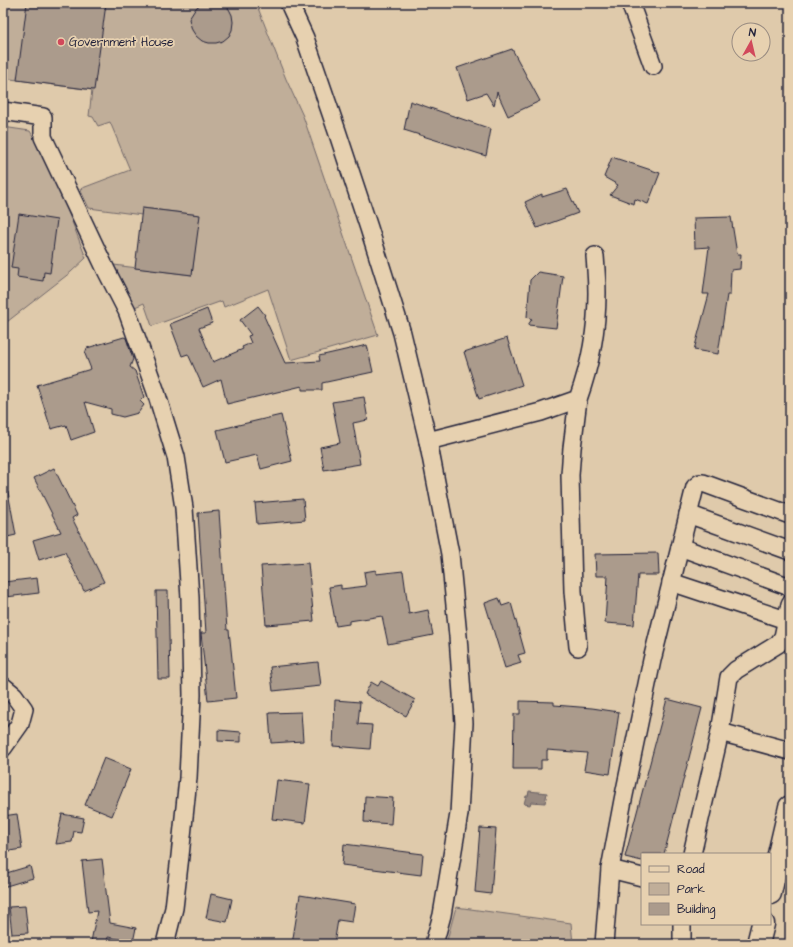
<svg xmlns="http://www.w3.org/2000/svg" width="793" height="947" font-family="'Architects Daughter',sans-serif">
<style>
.green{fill:#c0ae99;stroke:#71686a}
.water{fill:#978980;stroke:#686064}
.building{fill:#ab9b8c;stroke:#22223b}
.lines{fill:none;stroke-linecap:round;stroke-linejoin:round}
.minor-casing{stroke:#22223b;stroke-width:20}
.major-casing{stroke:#22223b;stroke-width:25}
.minor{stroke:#e7d1b0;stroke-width:17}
.major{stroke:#e7d1b0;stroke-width:22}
.poi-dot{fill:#d1495b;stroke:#e7d1b0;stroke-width:1.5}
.labels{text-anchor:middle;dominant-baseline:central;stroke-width:3.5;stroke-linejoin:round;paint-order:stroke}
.poi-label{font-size:12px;fill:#22223b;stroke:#e7d1b0;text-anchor:start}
</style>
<rect width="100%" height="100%" fill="#dfcaab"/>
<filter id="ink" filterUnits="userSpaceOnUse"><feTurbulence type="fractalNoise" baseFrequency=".025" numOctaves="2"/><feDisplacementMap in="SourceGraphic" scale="8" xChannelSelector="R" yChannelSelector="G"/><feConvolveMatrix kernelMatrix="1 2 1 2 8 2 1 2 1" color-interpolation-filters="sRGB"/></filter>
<g filter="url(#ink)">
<g class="green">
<polygon points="3,3 256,3 286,79 303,116 378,335 291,360 268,289 224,307 222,301 152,326 144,303 135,307 114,265 192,275 199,215 143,208 142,215 89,208 80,189 130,170 110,122 98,126 93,117 89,116 92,90 3,78"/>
<polygon points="3,127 30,131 52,170 86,258 71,272 3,325"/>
<polygon points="456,907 571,923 573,944 446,944"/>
</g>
<polygon class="water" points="529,791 547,793 545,803 531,802 530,805 524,804 526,796 528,796"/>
<g class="building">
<polygon points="27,3 106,4 94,90 17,80"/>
<polygon points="202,3 223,4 229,9 232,15 233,22 232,30 229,36 223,41 216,43 209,43 202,41 196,36 192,30 189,19 196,8"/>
<polygon points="512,49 540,101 508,116 497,92 494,106 486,93 468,99 457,68"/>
<polygon points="410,101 491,129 486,156 404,130"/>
<polygon points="612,157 660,173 648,204 635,199 634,204 610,195 618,185 604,177"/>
<polygon points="567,189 578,213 537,228 525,202 542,194 542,197"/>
<polygon points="142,208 200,215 192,275 135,268"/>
<polygon points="19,214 57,220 50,273 44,272 43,281 17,277 18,269 11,268"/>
<polygon points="731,217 737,254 741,254 740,269 731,270 730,295 727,295 718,354 694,350 709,294 703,294 709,247 695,248 694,218"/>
<polygon points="538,272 563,276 556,328 528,325 532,319 527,317 530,280"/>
<polygon points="258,306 265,315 264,316 285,363 320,361 319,356 367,345 373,372 322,383 322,390 302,390 302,386 227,404 221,379 203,387 188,354 182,356 170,324 207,309 212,323 199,328 213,362 243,349 242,347 251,343 248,336 251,335 240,320"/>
<polygon points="124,337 126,338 133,359 130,367 135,371 144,397 140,401 144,405 138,413 123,417 111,414 111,409 85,402 94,432 71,440 66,425 51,429 37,385 91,369 85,354 87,348"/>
<polygon points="507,338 522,385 479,399 464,352"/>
<polygon points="364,397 368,420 353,423 360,464 324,470 320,447 340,443 332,402"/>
<polygon points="281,415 292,461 261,469 257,455 225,462 217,430"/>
<polygon points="54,468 77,515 72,518 104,582 84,591 65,552 39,560 33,540 61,532 34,478"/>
<polygon points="8,492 16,535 3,538 3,493"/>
<polygon points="303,499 305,520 257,524 255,503"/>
<polygon points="219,511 227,630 229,630 236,698 208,701 201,633 206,633 198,513"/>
<polygon points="658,553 659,575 638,575 634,625 605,623 608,576 596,576 595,554"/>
<polygon points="308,563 314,621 266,625 261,566"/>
<polygon points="376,570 376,574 403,571 409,614 428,610 433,635 388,644 382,616 349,621 349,624 336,626 329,587 341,585 341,589 366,586 364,572"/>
<polygon points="37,578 39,593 6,597 4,582"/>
<polygon points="156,591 168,591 170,679 158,679"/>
<polygon points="499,598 502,606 511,603 525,653 518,655 521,663 505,668 485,603"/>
<polygon points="318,662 321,686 273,691 270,667"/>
<polygon points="381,681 415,700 406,716 365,694 371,682 378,686"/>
<polygon points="667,699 702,708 664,854 642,854 642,861 625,857"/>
<polygon points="335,700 360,702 358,724 372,725 370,749 333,746"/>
<polygon points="520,701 554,702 554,705 592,708 619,712 610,774 584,770 587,753 547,750 547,760 541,760 541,769 513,769 514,714 520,714"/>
<polygon points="301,712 303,741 271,743 269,713"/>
<polygon points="218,730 241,732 241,742 218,741"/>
<polygon points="104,758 131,769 112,816 85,805"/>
<polygon points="277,780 310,784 305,823 272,819"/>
<polygon points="365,796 393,798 391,824 364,822"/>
<polygon points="17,814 22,849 3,852 3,816"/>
<polygon points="62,814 84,818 81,832 74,831 72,842 56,844"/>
<polygon points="480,828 496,829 491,894 475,892"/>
<polygon points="344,844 423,854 421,875 342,865"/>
<polygon points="102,859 110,923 136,928 133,942 108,937 107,944 91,942 97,911 88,912 82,861"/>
<polygon points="30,866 33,878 3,887 3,874"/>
<polygon points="211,894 232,899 227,922 206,918"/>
<polygon points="300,895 355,904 352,922 338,920 334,944 292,944"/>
<polygon points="25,906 28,933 12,934 9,907"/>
</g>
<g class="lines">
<defs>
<g id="minor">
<polyline points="289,3 305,38 337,131 369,228 402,333 428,441 450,554 458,636 464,723 459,814 442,915 434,944"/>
<polyline points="630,3 653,66"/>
<polyline points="3,111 43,117 43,137 107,272 127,311 156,392 176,457 184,508 190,598 192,695 188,778 180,856 174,908 165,944"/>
<path d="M428,441L541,412L578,399C590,366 597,329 597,293C597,281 596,269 595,256"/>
<polyline points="688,514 790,551"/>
<polyline points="680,547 790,587"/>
<polyline points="671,582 786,620"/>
<polyline points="578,647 573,591 570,475 572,448 578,399"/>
<polyline points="3,686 14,695 24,709 20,724 3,748"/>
<polyline points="720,732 790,751"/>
<polyline points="692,854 720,732 729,677 736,670 778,644 783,637 790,604"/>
<polyline points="610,869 642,877"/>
<polyline points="604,944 610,869 623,800 652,660 695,487 700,483 703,483 790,515"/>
<polyline points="682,944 682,924"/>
</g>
<g id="major">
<polyline points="770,893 790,807"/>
<polyline points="758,944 763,924"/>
</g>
</defs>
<use href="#minor" class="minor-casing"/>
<use href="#major" class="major-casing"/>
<use href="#minor" class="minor"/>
<use href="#major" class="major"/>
</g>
</g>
<circle class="poi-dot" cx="61" cy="42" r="4"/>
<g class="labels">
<g class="poi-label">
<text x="69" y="42">Government House</text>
</g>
</g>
<rect width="793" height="947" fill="none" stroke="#e7d1b0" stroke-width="16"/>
<rect x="8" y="8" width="777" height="931" fill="none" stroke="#22223b" stroke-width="1.5" filter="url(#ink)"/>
<rect x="641" y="853" width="130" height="72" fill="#e7d1b0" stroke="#988b81"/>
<rect x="649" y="866" width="20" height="6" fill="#e7d1b0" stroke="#988b81"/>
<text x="677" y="873" font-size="12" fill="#22223b">Road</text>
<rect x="649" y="883" width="20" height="12" fill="#c0ae99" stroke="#988b81"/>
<text x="677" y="893" font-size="12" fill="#22223b">Park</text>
<rect x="649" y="903" width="20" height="12" fill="#ab9b8c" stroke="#988b81"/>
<text x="677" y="913" font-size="12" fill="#22223b">Building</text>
<g transform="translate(751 42) rotate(8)"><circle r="19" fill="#e7d1b0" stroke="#988b81"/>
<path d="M0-3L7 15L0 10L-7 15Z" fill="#d1495b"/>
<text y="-6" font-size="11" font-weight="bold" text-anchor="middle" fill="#22223b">N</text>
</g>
</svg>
